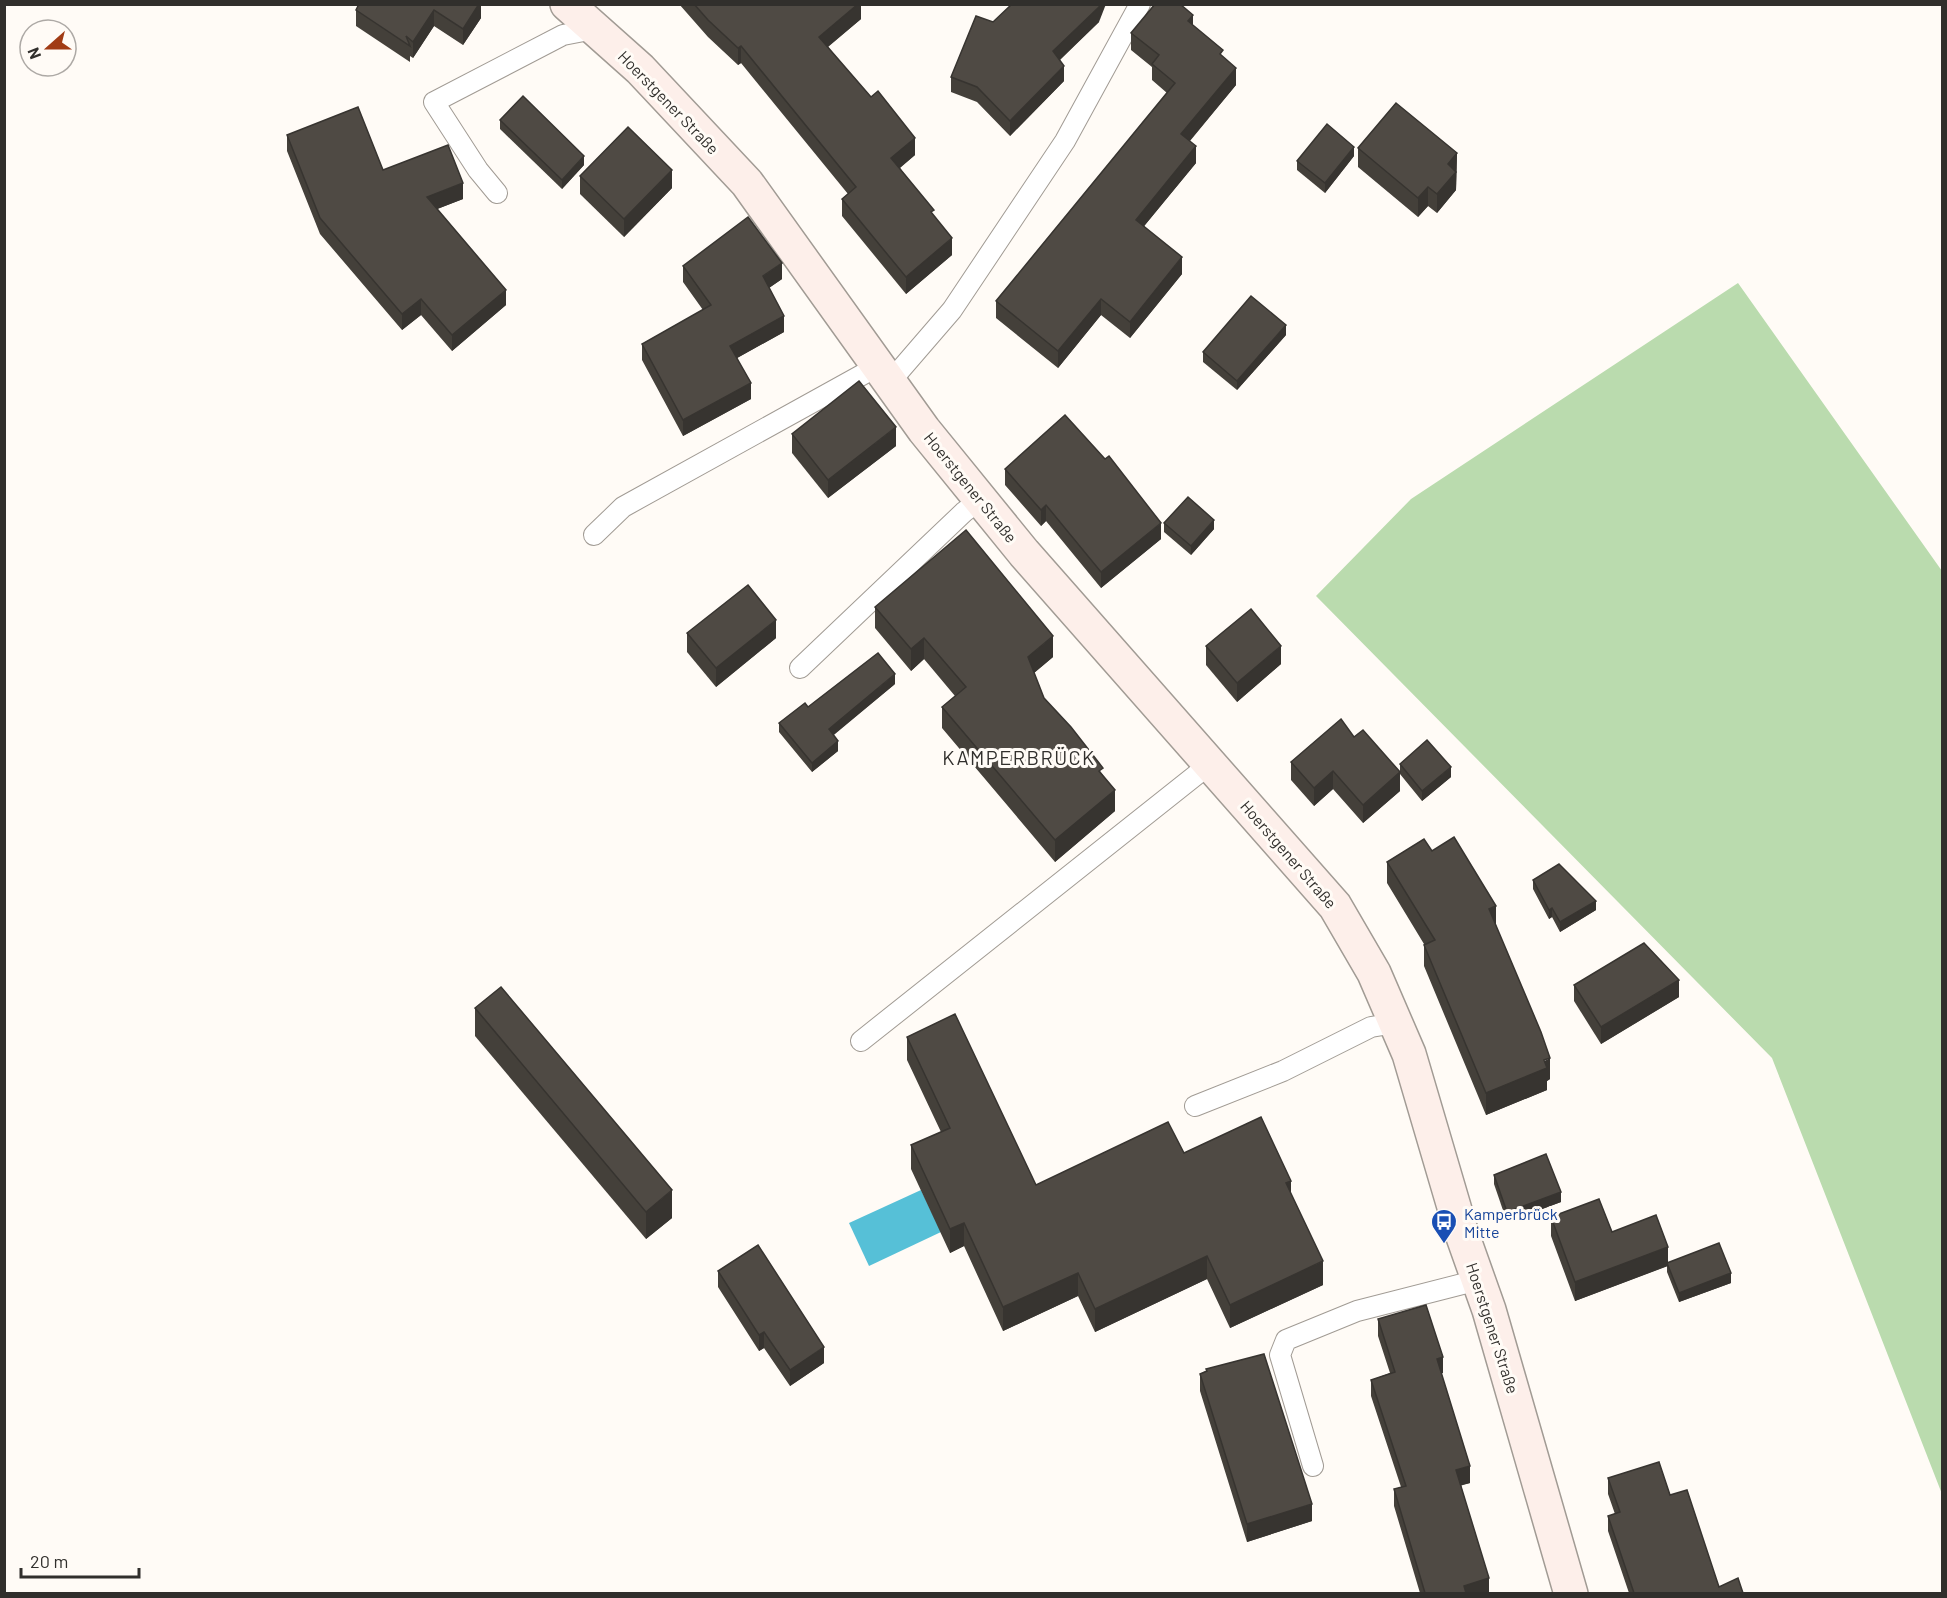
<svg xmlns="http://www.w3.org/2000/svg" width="1947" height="1598" font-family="Barlow,sans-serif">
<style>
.green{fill:#badbae}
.water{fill:#56c0d7}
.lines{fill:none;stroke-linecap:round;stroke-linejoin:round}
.service-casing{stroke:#a19b94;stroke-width:22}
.secondary-casing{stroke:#a19b94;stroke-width:36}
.service{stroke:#fff;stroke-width:20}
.secondary{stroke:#fdefea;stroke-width:33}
.wall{fill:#44403a}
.shaded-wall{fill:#373430}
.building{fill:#4f4a44;stroke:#373430;stroke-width:1.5}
.labels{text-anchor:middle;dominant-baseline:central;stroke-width:6;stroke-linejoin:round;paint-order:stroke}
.street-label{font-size:16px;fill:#312f2c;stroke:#fffbf6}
.transit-label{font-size:16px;fill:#164399;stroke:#fffbf6;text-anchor:start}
.quarter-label{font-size:20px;letter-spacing:1.5px;fill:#312f2c;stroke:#fffbf6}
</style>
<rect width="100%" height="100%" fill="#fffbf6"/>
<polygon class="green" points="1738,283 1942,571 1942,1494 1772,1058 1316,596 1411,499"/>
<polygon class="water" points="921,1190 941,1232 869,1266 849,1223"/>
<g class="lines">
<defs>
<g id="service">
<polyline points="497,193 478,170 434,102 563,35 594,29"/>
<polyline points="889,383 952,310 1065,141 1140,4"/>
<polyline points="594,535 623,507 878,366"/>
<polyline points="800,668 964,512 981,499"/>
<polyline points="861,1041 1210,764"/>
<polyline points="1195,1106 1283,1071 1371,1027 1395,1023"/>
<polyline points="1313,1466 1280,1355 1286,1340 1357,1311 1478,1280"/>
</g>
<polyline id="secondary" points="567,4 640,69 747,183 924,430 1024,553 1335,906 1374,973 1409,1054 1462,1234 1489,1310 1571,1594"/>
</defs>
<use href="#service" class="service-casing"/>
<use href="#secondary" class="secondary-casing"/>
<use href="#service" class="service"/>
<use href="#secondary" class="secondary"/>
</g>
<g class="wall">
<polygon points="481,4 481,18 463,45 434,26 413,58 410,56 410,62 356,26 356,10"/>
<polygon points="679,4 861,4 861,19 828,47 915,155 900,168 934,216 952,255 906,294 842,216 842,199 848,194 741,63 738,65 708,37"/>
<polygon points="993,22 1099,22 1060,60 1064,81 1010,136 977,102 951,92 951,77"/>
<polygon points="1193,25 1223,57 1236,85 1190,141 1196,163 1144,226 1182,274 1130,338 1101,315 1058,368 996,318 996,301 1167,93 1152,80 1152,67 1131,50 1131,33"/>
<polygon points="500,120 584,165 562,189 500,129"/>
<polygon points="287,135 463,199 437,209 506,305 452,351 421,315 402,330 320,234 287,151"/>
<polygon points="1358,148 1457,153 1456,190 1437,213 1428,206 1418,217 1358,167"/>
<polygon points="1354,156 1325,193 1297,170 1297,161"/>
<polygon points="580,176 672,188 624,237 580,194"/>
<polygon points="683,266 782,279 769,288 784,332 737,358 751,399 683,436 642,360 642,344 703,310 683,282"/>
<polygon points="1286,335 1237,390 1203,362 1203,352"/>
<polygon points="792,434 896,446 828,498 792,453"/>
<polygon points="1005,469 1161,539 1101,588 1046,521 1041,526 1005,485"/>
<polygon points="1164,523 1214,529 1191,555 1164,532"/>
<polygon points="875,607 1053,657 1034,673 1044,698 1103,775 1115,811 1055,862 942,728 942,707 955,696 924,659 911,671 875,628"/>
<polygon points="687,633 776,638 716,687 687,652"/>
<polygon points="1206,646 1281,664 1237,702 1206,665"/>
<polygon points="895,684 833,735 838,751 812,772 779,732 779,723 808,707"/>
<polygon points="1354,737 1400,772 1400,764 1451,777 1422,801 1400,774 1400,791 1363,823 1333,789 1314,806 1291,780 1291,762"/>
<polygon points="1432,851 1496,925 1550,1079 1547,1081 1547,1090 1486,1115 1424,966 1424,944 1387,883 1387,862"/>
<polygon points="1533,880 1596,910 1560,932 1552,917 1549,919 1533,889"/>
<polygon points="1574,985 1679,997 1601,1044 1574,1001"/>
<polygon points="475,1008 672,1218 646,1239 475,1036"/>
<polygon points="907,1037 1036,1185 1184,1153 1291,1195 1323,1285 1230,1328 1207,1279 1095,1332 1078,1296 1003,1331 964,1246 950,1253 911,1169 911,1145 941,1132 907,1060"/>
<polygon points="1494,1175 1561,1202 1507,1222 1494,1184"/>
<polygon points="1551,1217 1612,1232 1668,1263 1731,1283 1679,1302 1667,1272 1667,1266 1575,1301 1551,1236"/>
<polygon points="718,1271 824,1363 790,1386 764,1348 759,1351 718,1287"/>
<polygon points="1378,1319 1443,1373 1441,1373 1470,1483 1461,1485 1489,1593 1420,1593 1394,1506 1394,1489 1401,1487 1371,1396 1371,1380 1390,1373 1378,1336"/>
<polygon points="1206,1369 1312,1521 1247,1542 1200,1391 1200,1374 1206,1371"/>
<polygon points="1608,1478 1670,1495 1719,1587 1743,1593 1629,1593 1608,1531 1608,1516 1615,1514 1608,1494"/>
</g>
<g class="shaded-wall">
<polygon points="479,4 481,4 481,18 463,45 463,29"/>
<polygon points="858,4 861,4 861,19 819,54 819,37"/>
<polygon points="1100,4 1106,4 1099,22 1053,66 1053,51"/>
<polygon points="434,10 434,26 413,58 413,42"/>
<polygon points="1193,15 1193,32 1188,21"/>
<polygon points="741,46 741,63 738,65 738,48"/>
<polygon points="1064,66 1064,81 1010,136 1010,121"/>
<polygon points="1236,68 1236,85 1181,151 1181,134"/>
<polygon points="915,138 915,155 891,175 891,158"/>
<polygon points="1196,146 1196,163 1136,236 1136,220"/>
<polygon points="1354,147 1354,156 1325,193 1325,183"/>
<polygon points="1457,153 1456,190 1437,213 1437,194 1448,164"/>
<polygon points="584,156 584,165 562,189 562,180"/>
<polygon points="672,170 672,188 624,237 624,219"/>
<polygon points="463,183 463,199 427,213 427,197"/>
<polygon points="1428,187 1428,206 1418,217 1418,198"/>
<polygon points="952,238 952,255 906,294 906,277"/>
<polygon points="1182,257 1182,274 1130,338 1130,322"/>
<polygon points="782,263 782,279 763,292 763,276"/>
<polygon points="506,290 506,305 452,351 452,335"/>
<polygon points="421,299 421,315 402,330 402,314"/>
<polygon points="1101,299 1101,315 1058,368 1058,351"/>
<polygon points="784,316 784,332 730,362 730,346"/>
<polygon points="1286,325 1286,335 1237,390 1237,381"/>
<polygon points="751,383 751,399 683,436 683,420"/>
<polygon points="896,427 896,446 828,498 828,480"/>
<polygon points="1046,505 1046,521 1041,526 1041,510"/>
<polygon points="1214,520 1214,529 1191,555 1191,546"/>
<polygon points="1161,523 1161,539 1101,588 1101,572"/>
<polygon points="776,620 776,638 716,687 716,668"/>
<polygon points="1053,636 1053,657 1028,678 1028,657"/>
<polygon points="924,638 924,659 911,671 911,649"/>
<polygon points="1281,646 1281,664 1237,702 1237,683"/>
<polygon points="895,674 895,684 829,739 829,729"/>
<polygon points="838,741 838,751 812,772 812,763"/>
<polygon points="1451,767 1451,777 1422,801 1422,791"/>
<polygon points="1333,771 1333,789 1314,806 1314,788"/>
<polygon points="1400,772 1400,791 1363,823 1363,805"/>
<polygon points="1115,790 1115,811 1055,862 1055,840"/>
<polygon points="1596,901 1596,910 1560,932 1560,922"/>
<polygon points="1496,906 1496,927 1489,909"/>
<polygon points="1552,908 1552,917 1549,919 1549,910"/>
<polygon points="1679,980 1679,997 1601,1044 1601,1027"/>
<polygon points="1550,1058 1550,1079 1547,1081 1547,1090 1486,1115 1486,1093"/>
<polygon points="1291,1181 1291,1204 1286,1183"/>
<polygon points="672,1190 672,1218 646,1239 646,1212"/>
<polygon points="1561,1192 1561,1202 1507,1222 1507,1212"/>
<polygon points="964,1223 964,1246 950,1253 950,1229"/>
<polygon points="1668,1247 1668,1266 1575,1301 1575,1282"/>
<polygon points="1207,1256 1207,1279 1095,1332 1095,1309"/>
<polygon points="1323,1261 1323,1285 1230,1328 1230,1305"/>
<polygon points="1078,1273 1078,1296 1003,1331 1003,1307"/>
<polygon points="1731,1273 1731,1283 1679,1302 1679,1293"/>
<polygon points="764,1332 764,1348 759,1351 759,1335"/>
<polygon points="824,1347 824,1363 790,1386 790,1370"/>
<polygon points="1443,1357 1443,1373 1437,1375 1437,1359"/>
<polygon points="1470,1466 1470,1483 1456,1487 1456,1470"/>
<polygon points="1312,1504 1312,1521 1247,1542 1247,1524"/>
<polygon points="1489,1578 1489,1593 1464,1593 1464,1586"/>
</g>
<g class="building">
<polygon points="359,4 479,4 463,29 434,10 413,42 406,36 410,46 356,10"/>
<polygon points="694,4 858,4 819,37 871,97 878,91 915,138 891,158 934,210 931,212 952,238 906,277 842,199 856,187 741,46 738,48 708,20"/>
<polygon points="1012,4 1100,4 1099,7 1053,51 1064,66 1010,121 977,87 951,77 976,16 993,22"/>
<polygon points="1155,4 1180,4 1193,15 1188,21 1223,50 1220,54 1236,68 1181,134 1196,146 1136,220 1182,257 1130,322 1101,299 1058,351 996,301 1175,83 1152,64 1159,55 1131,33"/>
<polygon points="523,96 584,156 562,180 500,120"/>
<polygon points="1396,103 1457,153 1448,164 1456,172 1437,194 1428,187 1418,198 1358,148"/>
<polygon points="358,107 383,170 448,145 463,183 427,197 506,290 452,335 421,299 402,314 320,218 287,135"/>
<polygon points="1327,124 1354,147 1325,183 1297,161"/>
<polygon points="628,127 672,170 624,219 580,176"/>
<polygon points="748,217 782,263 763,276 784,316 730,346 751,383 683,420 642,344 711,305 683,266"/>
<polygon points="1251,296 1286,325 1237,381 1203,352"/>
<polygon points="859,381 896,427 828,480 792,434"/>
<polygon points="1065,415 1105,459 1109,456 1161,523 1101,572 1046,505 1041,510 1005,469"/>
<polygon points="1188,497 1214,520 1191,546 1164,523"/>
<polygon points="966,530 1053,636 1028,657 1044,698 1071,727 1103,768 1099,771 1115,790 1055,840 942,707 966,687 924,638 911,649 875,607"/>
<polygon points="748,585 776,620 716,668 687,633"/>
<polygon points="1251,609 1281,646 1237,683 1206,646"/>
<polygon points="878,653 895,674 829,729 838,741 812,763 779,723 805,703 808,707"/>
<polygon points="1341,719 1354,737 1363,730 1400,772 1363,805 1333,771 1314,788 1291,762"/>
<polygon points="1427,740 1451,767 1422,791 1400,764"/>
<polygon points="1454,837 1496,906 1489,909 1541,1032 1550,1058 1544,1060 1547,1068 1486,1093 1424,945 1435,940 1387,862 1424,839 1432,851"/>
<polygon points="1559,864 1596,901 1560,922 1552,908 1549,910 1533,880"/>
<polygon points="1644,943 1679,980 1601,1027 1574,985"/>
<polygon points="501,987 672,1190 646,1212 475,1008"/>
<polygon points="955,1014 1036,1185 1168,1122 1184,1153 1261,1117 1291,1181 1286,1183 1323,1261 1230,1305 1207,1256 1095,1309 1078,1273 1003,1307 964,1223 950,1229 911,1145 950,1128 907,1037"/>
<polygon points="1546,1154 1561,1192 1507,1212 1494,1175"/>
<polygon points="1599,1199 1612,1232 1656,1215 1668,1247 1575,1282 1551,1217"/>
<polygon points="1719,1243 1731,1273 1679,1293 1667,1263"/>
<polygon points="758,1245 824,1347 790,1370 764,1332 759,1335 718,1271"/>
<polygon points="1426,1305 1443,1357 1437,1359 1470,1466 1456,1470 1489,1578 1464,1586 1466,1593 1425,1593 1394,1489 1406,1486 1371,1380 1395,1372 1378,1319"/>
<polygon points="1264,1354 1312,1504 1247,1524 1200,1374 1207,1371 1206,1369"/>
<polygon points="1659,1462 1670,1495 1687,1490 1719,1587 1738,1578 1743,1593 1634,1593 1608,1516 1620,1512 1608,1478"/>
</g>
<defs>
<symbol id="bus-pin" viewBox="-11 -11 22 30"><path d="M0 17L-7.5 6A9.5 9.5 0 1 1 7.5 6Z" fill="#1a4fb4" stroke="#fffbf6"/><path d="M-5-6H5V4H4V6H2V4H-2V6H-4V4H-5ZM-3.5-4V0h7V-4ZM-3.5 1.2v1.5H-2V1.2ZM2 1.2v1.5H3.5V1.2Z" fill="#fff"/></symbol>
</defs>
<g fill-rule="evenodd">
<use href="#bus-pin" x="1429" y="1207" width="30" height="40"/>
</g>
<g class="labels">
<g class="street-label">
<text transform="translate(669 102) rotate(46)">Hoerstgener Straße</text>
<text transform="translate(971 487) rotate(51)">Hoerstgener Straße</text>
<text transform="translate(1289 854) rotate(49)">Hoerstgener Straße</text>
<text transform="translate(1493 1328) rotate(72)">Hoerstgener Straße</text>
</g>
<g class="transit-label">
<text x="1464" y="1213">Kamperbrück<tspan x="1464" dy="18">Mitte</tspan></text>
</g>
<g class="quarter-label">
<text x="1019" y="757">KAMPERBRÜCK</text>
</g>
</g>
<rect width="1947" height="1598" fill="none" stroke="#312f2c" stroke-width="12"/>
<g transform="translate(48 48) rotate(249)"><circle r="28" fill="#fffbf6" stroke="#ada9a5" stroke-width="1.5"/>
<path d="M0-4.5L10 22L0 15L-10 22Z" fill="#a13b14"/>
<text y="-9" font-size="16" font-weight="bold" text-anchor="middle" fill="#312f2c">N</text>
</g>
<path d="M21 1568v9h118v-9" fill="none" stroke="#312f2c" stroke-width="3"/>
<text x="30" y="1568" font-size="18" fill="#312f2c" stroke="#fffbf6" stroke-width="4.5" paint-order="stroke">20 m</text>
</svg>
